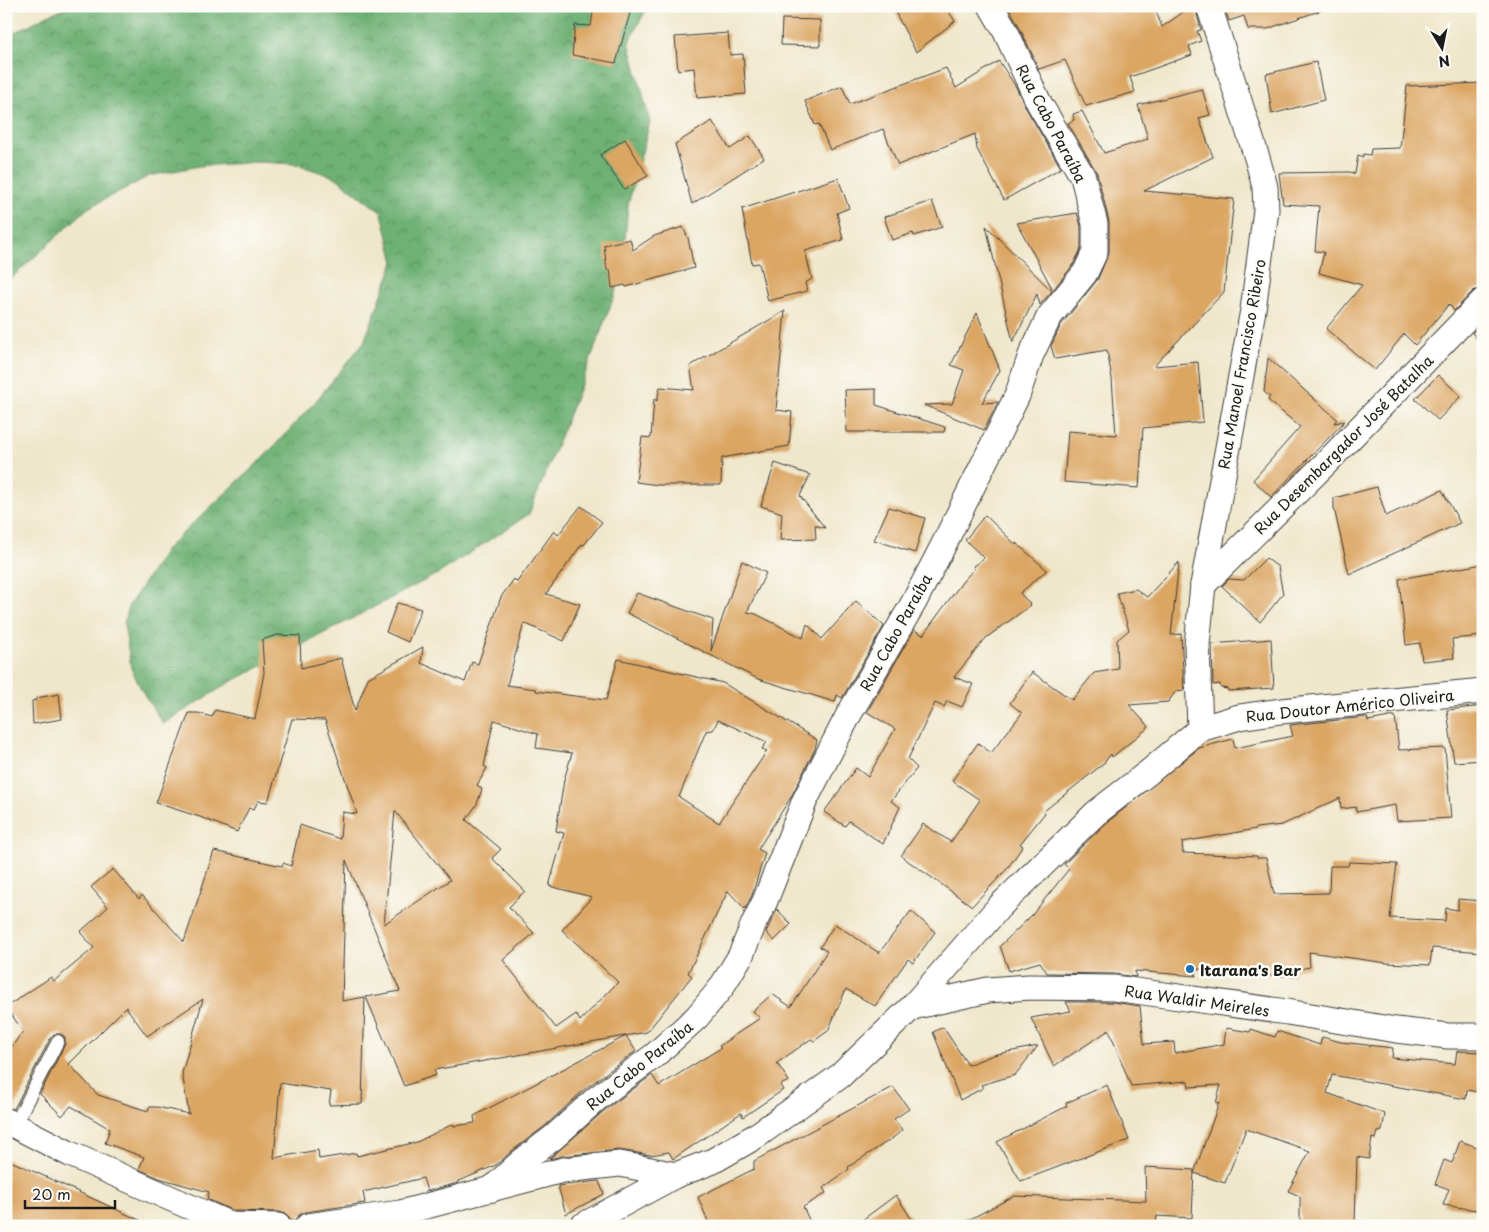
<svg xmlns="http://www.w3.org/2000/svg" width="1489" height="1232" font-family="'Playpen Sans',sans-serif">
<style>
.forest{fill:url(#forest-crowns);stroke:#456648}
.building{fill:#dba562;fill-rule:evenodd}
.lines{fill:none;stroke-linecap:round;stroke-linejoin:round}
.lane-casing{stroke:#3c3a36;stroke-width:14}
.street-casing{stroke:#3c3a36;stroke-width:27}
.lane{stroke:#fff;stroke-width:12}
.street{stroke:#fff;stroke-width:25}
.poi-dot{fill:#1f6fb2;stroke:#fdfcf7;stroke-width:2}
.labels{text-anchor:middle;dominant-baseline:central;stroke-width:5;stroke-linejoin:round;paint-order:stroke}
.street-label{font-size:15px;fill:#1c1c1c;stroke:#fdfcf7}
.poi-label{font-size:15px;font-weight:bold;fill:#1c1c1c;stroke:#fdfcf7;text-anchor:start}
</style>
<defs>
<pattern id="forest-crowns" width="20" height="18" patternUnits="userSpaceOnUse" patternTransform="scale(1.25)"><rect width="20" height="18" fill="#6eb174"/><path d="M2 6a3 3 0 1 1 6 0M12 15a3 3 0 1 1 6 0" fill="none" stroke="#5a8f5e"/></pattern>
</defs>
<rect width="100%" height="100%" fill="#fdfcf7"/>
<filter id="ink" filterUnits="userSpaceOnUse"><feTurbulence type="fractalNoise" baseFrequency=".02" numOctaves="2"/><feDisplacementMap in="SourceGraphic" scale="10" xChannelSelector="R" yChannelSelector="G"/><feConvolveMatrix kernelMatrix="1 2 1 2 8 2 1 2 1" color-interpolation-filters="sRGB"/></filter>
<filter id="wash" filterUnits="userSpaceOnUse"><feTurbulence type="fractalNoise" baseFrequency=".0096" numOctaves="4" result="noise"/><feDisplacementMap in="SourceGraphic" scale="20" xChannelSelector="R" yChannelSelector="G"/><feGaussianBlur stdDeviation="1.12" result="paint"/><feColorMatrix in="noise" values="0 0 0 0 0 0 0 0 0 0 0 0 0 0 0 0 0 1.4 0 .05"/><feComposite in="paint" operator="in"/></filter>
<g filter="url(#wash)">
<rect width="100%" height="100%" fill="#efe7cb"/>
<polygon class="forest" points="70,6 648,6 629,42 650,122 628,205 622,275 582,382 529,514 441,572 229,683 163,724 142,691 131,668 124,624 128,607 167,548 263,458 315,402 364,342 394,262 382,213 335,177 295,164 258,162 199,166 149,176 88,208 6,283 6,37 48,15"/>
<g id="blocks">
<g class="building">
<polygon points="594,6 632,6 616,63 572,55 575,25 591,26"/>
<polygon points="892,6 945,6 955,21 916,52"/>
<polygon points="1008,6 1154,6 1162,27 1192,6 1195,6 1201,30 1197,31 1201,41 1189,46 1192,55 1130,77 1135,92 1086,106 1065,60 1039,69 1018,24"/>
<polygon points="1224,6 1321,6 1322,10 1267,29 1248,29 1244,16 1229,21"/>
<polygon points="782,19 820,20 820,46 781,45"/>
<polygon points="728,33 730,55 743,54 746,94 697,98 694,68 678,70 675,37"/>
<polygon points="999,61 1016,87 1027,110 1061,168 1004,200 977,149 975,134 898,165 883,129 830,150 819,124 815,125 805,101 842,86 850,104 946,68 956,88"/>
<polygon points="1316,62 1324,100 1272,114 1266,74"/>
<polygon points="1483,83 1483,287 1473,291 1454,311 1449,304 1415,345 1404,334 1375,370 1326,329 1362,285 1319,273 1324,252 1315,251 1319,206 1283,204 1279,173 1350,172 1355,174 1358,155 1363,157 1363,154 1370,155 1371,149 1400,148 1407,86"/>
<polygon points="1202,89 1210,115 1199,118 1213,157 1144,191 1234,199 1224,292 1154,366 1198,362 1203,422 1143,428 1139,488 1064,482 1068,431 1116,435 1112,379 1107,350 1055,359 1051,346 1061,325 1098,279 1109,252 1109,221 1097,173 1068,123 1074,120 1073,114 1082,111 1104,153 1148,139 1138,105"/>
<polygon points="712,121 730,149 750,136 764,158 692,204 675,144"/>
<polygon points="625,139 648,176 624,189 600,155"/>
<polygon points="838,178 849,208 837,213 843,240 805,251 812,279 805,283 807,291 768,301 759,263 752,264 742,209"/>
<polygon points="932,201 942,227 914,236 913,233 892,240 884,217"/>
<polygon points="1077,213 1081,226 1081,249 1073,265 1053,290 1017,223"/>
<polygon points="986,226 1052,291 1040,305 1037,294 1013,342"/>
<polygon points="683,227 688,238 694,268 626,287 625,285 612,288 610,269 607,270 604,245 630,239 633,250 654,236"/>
<polygon points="785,311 776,410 792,412 789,446 722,458 721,485 658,485 636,482 642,437 651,438 654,399 657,401 660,387 694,390 690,366"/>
<polygon points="977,313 1000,370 982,403 998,402 984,430 924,405 952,404 964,370 951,365"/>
<polygon points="1483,322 1483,346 1472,333"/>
<polygon points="1268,358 1337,419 1334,423 1345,421 1271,497 1253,480 1300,427 1268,400 1270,397 1264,392"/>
<polygon points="1438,375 1461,396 1438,420 1415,399"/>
<polygon points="876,389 876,405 945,427 944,432 847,432 845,390"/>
<polygon points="775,463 810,475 800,496 825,528 815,525 816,539 780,540 782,513 761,506"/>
<polygon points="1377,487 1386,516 1442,490 1460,523 1349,574 1334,508 1334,498"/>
<path d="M581,506L602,522L584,545L582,544L546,594L580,604L564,641L524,623L507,685L536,689V691L606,700L618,659L723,683L817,740L815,749L791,797L758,849L765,853L752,895L745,909L728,891L688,973L692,976L647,1032L434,1070L436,1075L404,1086L366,997L400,991L346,860L342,1001L365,997L362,1104L329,1105L331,1091L280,1083L274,1158L318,1150L319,1159L356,1153L357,1156L417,1142L453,1124L454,1126L475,1123L474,1116L626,1036L636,1051L586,1088L545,1126L512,1151L496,1165L480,1172L457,1182L458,1183L427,1191L423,1178L363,1192L365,1203L306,1212L299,1215L295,1221H291L286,1214L279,1212L234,1211L207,1199L209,1192L159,1178L139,1169L144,1157L105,1143L110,1129L71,1106L62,1116L40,1094L65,1044V1037L61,1034H54L51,1037L14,1109L6,1107V1055L23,1031L6,1007L51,977L54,981L94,948L80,932L108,907L91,887L113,869L139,899L142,895L184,942L214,851L282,866L283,863L291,866L300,825L340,839L342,812L357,814L325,720L292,719L268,802L258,801L254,809L249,808L237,832L200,817L156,803L189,713H198L212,717L215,710L255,719L264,673L262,640L277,635L300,636L301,668L341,658L355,711L368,678L423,647L421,663L465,682L472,662L478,664L501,597L514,579L517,582L554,531L558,535ZM494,720L538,734L536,748L572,753L564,780L556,831L564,833L549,886L592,897L562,930L618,982L580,1021L576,1014L556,1028L503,960L534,933L509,907L525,891L492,858L501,849L466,820L477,804L482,789L477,785L487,768L484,766ZM718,720L767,742L762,749L767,751L719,823L679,797L706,731L713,730ZM395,811L450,880L384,924ZM203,999L182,1073L189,1114L157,1107H149L148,1111L98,1095L69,1064L126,1007L147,1036Z"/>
<polygon points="889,507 925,518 915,553 874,540"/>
<polygon points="985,515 1016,545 1016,543 1047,570 1020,593 1031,605 986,638 954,677 973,684 962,707 947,701 944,707 935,703 908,759 917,768 891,801 900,807 883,844 849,821 845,826 824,812 856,768 868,777 895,729 867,712 914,630 923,635 963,581 975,568 973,566 984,558 965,540"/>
<polygon points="1266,558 1278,567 1283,594 1260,622 1222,586 1229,579 1244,580"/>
<polygon points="742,561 766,573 747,612 756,614 803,638 807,624 822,639 856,601 884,626 842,698 837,695 835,702 758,679 627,613 637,593 713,620 711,651"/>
<polygon points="1179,562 1171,635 1181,634 1184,690 1176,691 1168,702 1129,705 1149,727 1112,757 1111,754 1103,764 1044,811 1045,813 1020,844 1023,846 1006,870 972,906 901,856 923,824 951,842 980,800 952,781 978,743 991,753 1022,713 1010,703 1032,672 1072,700 1094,673 1118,669 1117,640 1129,630 1117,593 1136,589 1147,597"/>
<polygon points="1483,564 1483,636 1452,639 1454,658 1422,661 1420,643 1406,645 1399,579"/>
<polygon points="397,603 421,609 408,642 386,632"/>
<polygon points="1271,639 1274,688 1228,691 1228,689 1221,688 1220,684 1213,685 1212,644"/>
<polygon points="59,694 62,719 33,724 32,701 36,700 36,698"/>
<polygon points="1483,706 1483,760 1454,762 1447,710"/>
<polygon points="1395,716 1399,750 1445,748 1451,818 1397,821 1395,805 1356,812 1356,807 1341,809 1340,798 1282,825 1256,828 1256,829 1182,842 1183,853 1257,856 1257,858 1266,858 1274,894 1329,893 1330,866 1348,866 1349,862 1397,864 1390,918 1445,921 1446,908 1458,910 1458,899 1483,901 1483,952 1432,948 1430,965 1387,963 1309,952 1310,967 1294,970 1294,976 1263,975 1263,972 1196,969 1196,976 1135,971 1136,977 1114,974 1047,973 1040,962 1009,971 1000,946 1032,915 1069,869 1064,864 1104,825 1199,748 1233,739 1235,748 1293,736 1290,725 1367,717 1368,721"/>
<polygon points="777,909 791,924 774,941 766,932"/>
<polygon points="911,911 935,932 913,963 908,959 875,1006 846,989 828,1031 814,1041 811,1039 777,1063 789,1081 780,1085 783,1090 743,1117 741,1113 673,1159 669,1152 651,1155 618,1150 562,1156 549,1159 605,1110 652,1075 659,1086 721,1048 719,1046 760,1018 753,1011 772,994 791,1007 827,951 820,947 835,924 879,953"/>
<polygon points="1066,1002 1113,1002 1140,1006 1144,1044 1174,1042 1175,1053 1224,1044 1226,1028 1250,1032 1251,1029 1275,1037 1277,1031 1320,1045 1322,1037 1341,1042 1393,1048 1392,1058 1455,1064 1457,1051 1483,1052 1483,1093 1467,1090 1466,1099 1332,1075 1327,1093 1385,1114 1382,1131 1378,1132 1376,1139 1372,1138 1369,1159 1357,1157 1355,1225 1300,1222 1300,1196 1288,1191 1310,1151 1246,1129 1225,1183 1194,1173 1219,1103 1216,1103 1221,1085 1189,1087 1188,1081 1131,1086 1109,1030 1054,1066 1031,1018 1071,1011"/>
<polygon points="943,1027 968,1065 993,1055 1038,1046 1015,1075 981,1085 983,1088 960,1100 933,1032"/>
<polygon points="1107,1085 1129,1140 1021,1181 997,1142 1067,1106 1066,1103"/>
<polygon points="893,1087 909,1109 894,1119 902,1130 893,1138 848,1167 849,1169 823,1188 826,1193 803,1207 812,1226 710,1226 698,1197 754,1169 754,1161"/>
<polygon points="1460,1141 1483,1149 1483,1211 1443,1205 1449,1189 1435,1184 1444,1160 1452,1163"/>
<polygon points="6,1159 46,1177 152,1226 6,1226"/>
<polygon points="1145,1167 1194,1170 1192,1218 1157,1216 1156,1224 1132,1224 1132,1226 957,1226 1014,1196 1146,1201"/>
<polygon points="599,1181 604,1194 566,1214 558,1186"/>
<polygon points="896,1195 916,1226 854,1226"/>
</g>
</g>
</g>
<g filter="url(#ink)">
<use href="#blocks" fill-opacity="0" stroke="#3c3a36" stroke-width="1"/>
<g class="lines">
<defs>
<polyline id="lane" points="12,1124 17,1121 58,1041"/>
<g id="street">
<polyline points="1203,585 1327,462 1483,301"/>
<polyline points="1200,729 1197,645 1203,585 1253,310 1266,210 1265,187 1258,161 1209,6"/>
<polyline points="912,1007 988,990 1029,987 1114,988 1287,1012 1396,1030 1448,1036 1483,1036"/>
<polyline points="6,1121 70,1154 231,1225 278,1226"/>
<polyline points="492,1189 521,1162 554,1137 596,1099 655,1055 697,1017 721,988 741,955 754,923 765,901 805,800 848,716 914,602 942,548 1017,396 1031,355 1049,317 1085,273 1095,252 1095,224 1083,177 1039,103 1005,30 991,6"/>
<polyline points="308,1226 400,1213 563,1170 620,1164 676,1175"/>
<polyline points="582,1226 676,1175 713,1161 756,1136 840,1076 912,1007 1000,906 1096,813 1149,772 1200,729 1239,717 1281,711 1483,691"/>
</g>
</defs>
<use href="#lane" class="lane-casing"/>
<use href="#street" class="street-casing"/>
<use href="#lane" class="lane"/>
<use href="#street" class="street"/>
</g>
</g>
<circle class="poi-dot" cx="1190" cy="969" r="5"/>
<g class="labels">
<g class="street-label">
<text transform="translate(1052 123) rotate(62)">Rua Cabo Paraíba</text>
<text transform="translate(1241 364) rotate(-80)">Rua Manoel Francisco Ribeiro</text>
<text transform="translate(1343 444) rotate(-45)">Rua Desembargador José Batalha</text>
<text transform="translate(895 632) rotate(-61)">Rua Cabo Paraíba</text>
<text transform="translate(1350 705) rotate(-6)">Rua Doutor Américo Oliveira</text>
<text transform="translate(1197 1000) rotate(8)">Rua Waldir Meireles</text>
<text transform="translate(639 1065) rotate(-39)">Rua Cabo Paraíba</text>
</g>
<g class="poi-label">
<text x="1200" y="969">Itarana's Bar</text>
</g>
</g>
<rect width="1489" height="1232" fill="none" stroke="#fdfcf7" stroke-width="25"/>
<g transform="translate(1442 48) rotate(170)" stroke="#fdfcf7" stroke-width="4" paint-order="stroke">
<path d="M0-4L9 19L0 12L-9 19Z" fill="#1c1c1c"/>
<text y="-8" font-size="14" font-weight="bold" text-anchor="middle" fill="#1c1c1c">N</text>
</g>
<path d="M25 1200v8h90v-8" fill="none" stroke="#1c1c1c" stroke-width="2.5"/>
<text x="32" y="1200" font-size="15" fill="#1c1c1c" stroke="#fdfcf7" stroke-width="4" paint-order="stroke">20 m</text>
</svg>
